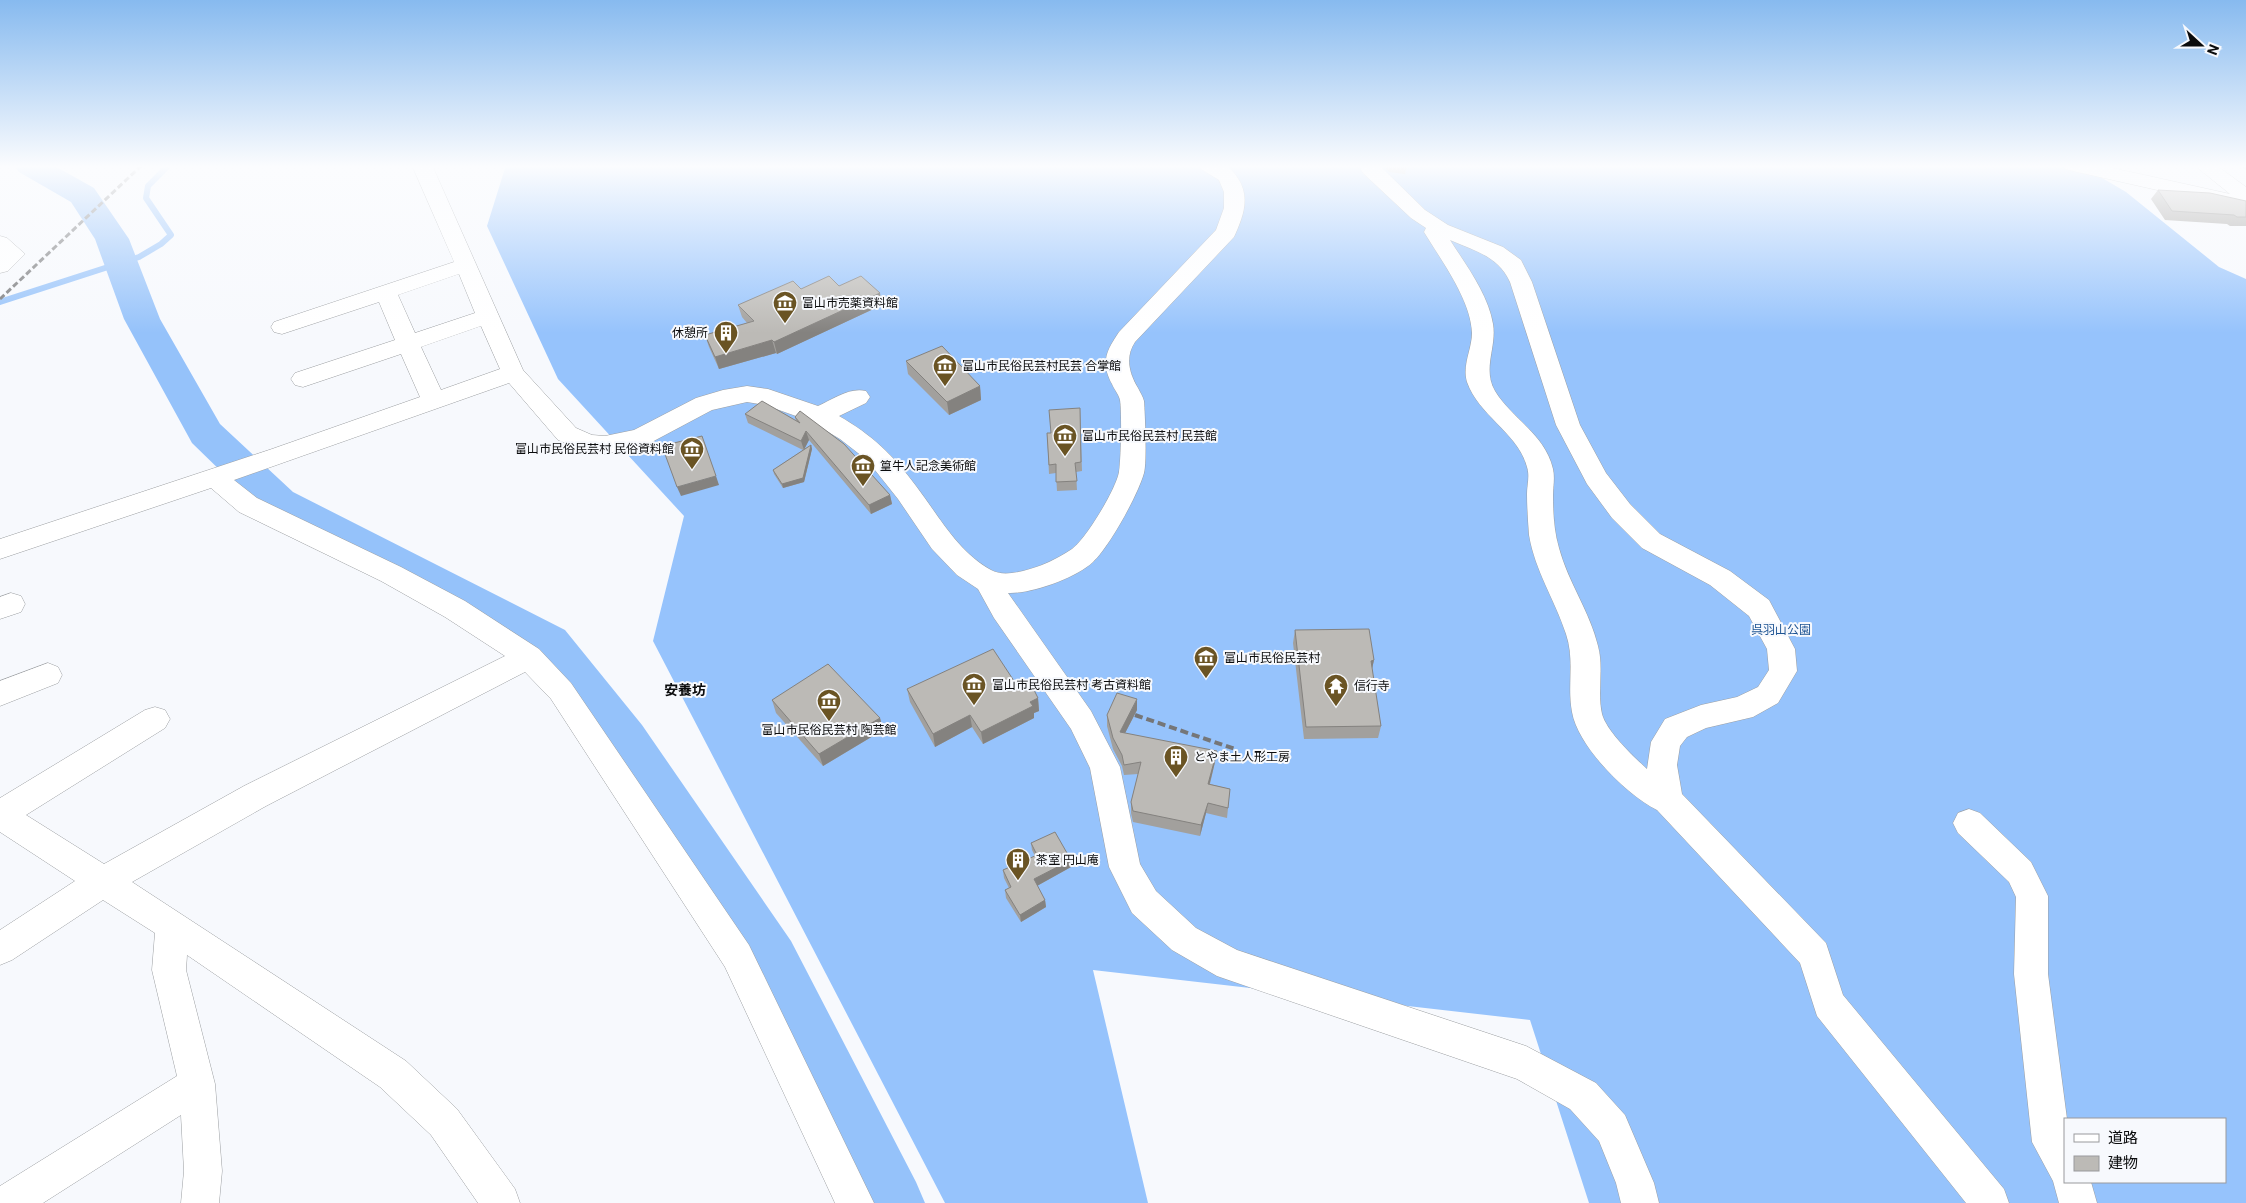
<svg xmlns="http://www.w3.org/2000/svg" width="2246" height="1203" font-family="Roboto,'Noto Sans JP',sans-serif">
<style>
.forest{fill:#96c3fc;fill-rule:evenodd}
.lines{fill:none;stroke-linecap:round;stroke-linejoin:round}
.stream{stroke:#95c2fa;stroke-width:6}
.river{fill:#95c2fa;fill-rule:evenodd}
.minor-casing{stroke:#9c9fa2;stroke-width:1}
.minor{fill:#fff;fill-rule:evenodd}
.rail-far1{stroke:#757678;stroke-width:3;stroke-dasharray:6 3;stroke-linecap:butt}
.rail{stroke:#757678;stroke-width:4;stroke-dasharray:8 4;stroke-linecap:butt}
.wall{fill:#a2a09d}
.shaded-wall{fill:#84827f}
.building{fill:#bcbab6;stroke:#84827f}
.labels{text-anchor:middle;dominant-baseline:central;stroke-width:4;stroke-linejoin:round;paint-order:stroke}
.poi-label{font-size:12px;fill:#0b0c0d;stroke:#f7f9fd;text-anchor:start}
.park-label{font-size:12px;fill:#1e5493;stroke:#f7f9fd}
.neighbourhood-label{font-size:14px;font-weight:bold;fill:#0b0c0d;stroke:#f7f9fd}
</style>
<rect width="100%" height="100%" fill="#f7f9fd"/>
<path class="forest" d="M506,165H2080L2126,192L2219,267L2246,279V1203H1589L1530,1020L1093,970L1148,1203H945L653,641L684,516L558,379L487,226ZM2065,1119H2225V1182H2065Z"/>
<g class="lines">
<polyline class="stream" points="0,302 139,257 161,244 171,235 146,198 148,186 169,165"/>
<polygon class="river" points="14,165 53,165 94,188 129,239 160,319 220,424 293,492 565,630 642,725 791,941 916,1182 925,1203 863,1203 753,977 608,753 533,656 265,514 192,443 124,319 95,239 71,202 19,172"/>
<defs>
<g id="minor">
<path d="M412,165H432L523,370L576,428L592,435L605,436L634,430L696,398L723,390L747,386L768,389L818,406C833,399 850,387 866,391L870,397L866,403L839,416C872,435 893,455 916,486C939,516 957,551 991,570C1005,578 1028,570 1042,565C1052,561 1063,555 1072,549C1086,539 1116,489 1119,472C1121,461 1122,411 1120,400C1119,395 1114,389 1112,384C1100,362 1107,350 1119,332L1216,230L1224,208V192L1219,180L1201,169L1198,165C1205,165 1215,163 1222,165C1228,166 1234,172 1237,177C1251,197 1243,217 1234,237L1135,342C1125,357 1129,373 1138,388C1140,392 1143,397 1144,401C1145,414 1147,462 1144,473C1138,495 1109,547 1093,562C1076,578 1031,594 1008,593L1091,711L1120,767L1140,864L1156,891L1196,928L1237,950L1526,1046L1596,1083L1625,1115L1654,1183L1659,1203H1621L1616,1183L1599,1141L1570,1109L1517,1079L1217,976L1172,950L1132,913L1109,867L1090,768L1071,729L994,618L978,589L957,575L932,549L898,499L867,460L840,439L810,421L765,405L747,402L712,410L650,443L605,454L588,452L558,440L509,383L234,480L257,498L401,567L465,601L539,649L571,683L749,945L874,1203H835L725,967L551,699L525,672L266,806L132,882L406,1061L457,1109L515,1189L520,1203H478L431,1135L380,1087L187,955L186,970L215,1084L222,1171L219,1203H181L184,1171L181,1115L43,1203H0V1186L177,1076L152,970L155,933L103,900L12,960L0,965V930L75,881L0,832V798L145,710L155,707L165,710L170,719L165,728L26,815L104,864L244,786L505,656L445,617L381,581L239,512L211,488L0,559V539L272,449L420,397L401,354L303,387L295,385L291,379L295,373L395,340L379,302L282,334L274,332L271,327L274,322L454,262ZM459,274L475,313L415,333L398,295ZM481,326L500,369L441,390L421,347Z"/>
<path d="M1359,165H1379L1425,210L1448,225L1503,247L1521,260L1532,282L1580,425L1606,473L1630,504L1660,534L1730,571L1769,600L1795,649L1797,671L1778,703L1753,717L1706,728L1687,737L1680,746L1677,765L1682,794L1826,943L1843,995L2004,1189L2009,1203H1966L1817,1016L1800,963L1657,810C1627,795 1578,747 1572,712C1567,686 1575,660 1566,634C1555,600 1535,571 1529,535C1528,521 1527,507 1527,494C1527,485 1530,476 1527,467C1518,433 1479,416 1467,382C1462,365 1472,349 1472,333C1471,300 1441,260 1424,232L1426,228L1411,218L1363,173ZM1450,240C1475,251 1498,256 1510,282L1556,425L1587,484L1612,518L1642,548L1710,585L1749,616L1767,649L1769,670L1758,687L1737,697L1701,705L1665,719L1651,742L1647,769C1634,757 1607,732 1602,714C1597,692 1604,668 1598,646C1590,612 1568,582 1559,548C1554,531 1553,513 1553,495C1553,487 1555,478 1553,469C1545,434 1512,419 1495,391C1482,369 1497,347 1493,324C1488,294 1466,265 1450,240Z"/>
<polygon points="2063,165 2099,165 2230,194 2194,165 2216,165 2246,187 2246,210 2073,171 2066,169"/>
<polygon points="0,236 7,238 25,254 8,271 0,273"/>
<polygon points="11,593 21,596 25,604 21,612 0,619 0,597"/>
<polygon points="48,663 58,667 62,675 58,683 0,706 0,681"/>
<polygon points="1969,809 1980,813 2031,862 2048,896 2048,974 2067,1119 2065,1119 2065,1182 2091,1182 2097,1203 2059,1203 2053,1181 2032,1142 2014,974 2016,897 2009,882 1958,833 1953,823 1958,813"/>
</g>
</defs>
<use href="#minor" class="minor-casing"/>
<use href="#minor" class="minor"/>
<polyline class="rail-far1" points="0,299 142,165"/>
<polyline class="rail" points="1135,715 1235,749"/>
</g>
<g class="wall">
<polygon points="1387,165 1407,165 1405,174 1389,172 1386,169"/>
<polygon points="2240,165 2246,165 2246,170"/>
<polygon points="2158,190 2246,201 2246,226 2230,226 2227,224 2165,220 2151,199"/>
<polygon points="839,286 882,305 777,354 776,353 719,369 709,347 705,335 747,323 742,317 738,305 801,289"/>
<polygon points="906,361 980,386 981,400 949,415 908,374"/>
<polygon points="1080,408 1082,471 1076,472 1077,490 1057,491 1056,473 1049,474 1047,433 1051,433"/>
<polygon points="745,414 796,421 795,417 890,495 892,504 871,514 809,440 804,449 811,445 812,449 804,482 783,488 774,474 773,470 803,450 748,423"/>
<polygon points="1295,630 1374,660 1372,669 1381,726 1378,738 1304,739 1293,643"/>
<polygon points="1018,687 1038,698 1039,711 1034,713 1034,718 983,744 972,727 935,747 910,702 907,689"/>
<polygon points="772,700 880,718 883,730 823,766 776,713"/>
<polygon points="1137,710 1125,733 1215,762 1210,784 1230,789 1227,818 1206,813 1200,836 1133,822 1131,813 1131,802 1138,774 1124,775 1122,766 1113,749 1107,726 1107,715"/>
<polygon points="1031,843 1071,867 1037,886 1045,900 1046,907 1021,922 1006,898 1005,890 1009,888 1004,878 1003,870 1035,856 1032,850"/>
</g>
<g class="shaded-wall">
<polygon points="880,293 882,305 777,354 774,342"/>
<polygon points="772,340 776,353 719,369 715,357"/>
<polygon points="980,386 981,400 949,415 947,402"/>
<polygon points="806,431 809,440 804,450 801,441"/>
<polygon points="811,445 812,449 804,482 783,488 782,484"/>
<polygon points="716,476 719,485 681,496 677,487"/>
<polygon points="890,495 892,504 871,514 869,505"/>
<polygon points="1374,660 1371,673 1371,661"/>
<polygon points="1038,698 1039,711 1034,713 1034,718 983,744 981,732 1030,702"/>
<polygon points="1137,699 1137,710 1120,743 1120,732"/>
<polygon points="970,715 972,727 935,747 933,734"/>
<polygon points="880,718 883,730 823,766 819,754"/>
<polygon points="1217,751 1215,762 1207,794 1208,784"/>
<polygon points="1208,803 1206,813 1200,836 1201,825"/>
<polygon points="1071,860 1071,867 1035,887 1034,879"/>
<polygon points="1045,900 1046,907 1021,922 1020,915"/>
</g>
<g class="building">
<polygon points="2158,190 2210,193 2246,201 2246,217 2237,217 2234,215 2172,211"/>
<polygon points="829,276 839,286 861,276 880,293 774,342 772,340 715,357 705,335 754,321 738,305 793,281 801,289"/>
<polygon points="942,346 980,386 947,402 906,361"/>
<polygon points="762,401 800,423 795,417 800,411 844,444 890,495 869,505 806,431 801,441 745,414"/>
<polygon points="1080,408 1081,462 1075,463 1077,481 1056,482 1056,464 1049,465 1047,433 1051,433 1049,410"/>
<polygon points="702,436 716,476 677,487 662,446"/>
<polygon points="811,445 803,478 782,484 773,470"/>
<polygon points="1369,629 1374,660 1371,661 1381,726 1306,727 1295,630"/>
<polygon points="993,649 1018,687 1030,682 1038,698 1030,702 1033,706 981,732 970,715 933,734 907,689"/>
<polygon points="828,664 880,718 819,754 772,700"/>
<polygon points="1117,693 1137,699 1120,732 1217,751 1208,784 1230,789 1228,808 1208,803 1201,825 1133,811 1131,802 1141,762 1124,765 1122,755 1113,738 1107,715"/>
<polygon points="1055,832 1071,860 1034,879 1045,900 1020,915 1005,890 1011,887 1003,870 1037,855 1031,843"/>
</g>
<linearGradient id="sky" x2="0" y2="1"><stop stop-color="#87baef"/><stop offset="0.5" stop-color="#fbfcfe"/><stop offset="1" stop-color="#fbfcfe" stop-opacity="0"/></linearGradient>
<rect width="2246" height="333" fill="url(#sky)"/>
<defs>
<symbol id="museum-pin" viewBox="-11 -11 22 30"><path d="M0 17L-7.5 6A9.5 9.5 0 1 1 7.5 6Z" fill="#6a5424" stroke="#f7f9fd"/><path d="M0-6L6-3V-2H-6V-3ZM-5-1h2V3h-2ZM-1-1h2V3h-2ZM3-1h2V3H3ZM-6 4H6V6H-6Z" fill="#fff"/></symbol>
<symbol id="building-pin" viewBox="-11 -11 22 30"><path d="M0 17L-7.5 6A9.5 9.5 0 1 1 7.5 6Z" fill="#6a5424" stroke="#f7f9fd"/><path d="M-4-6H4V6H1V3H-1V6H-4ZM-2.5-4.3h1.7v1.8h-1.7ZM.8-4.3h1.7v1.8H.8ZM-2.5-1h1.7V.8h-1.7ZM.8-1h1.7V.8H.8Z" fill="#fff"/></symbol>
<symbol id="temple-pin" viewBox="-11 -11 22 30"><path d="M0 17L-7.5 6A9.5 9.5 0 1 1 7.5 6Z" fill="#6a5424" stroke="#f7f9fd"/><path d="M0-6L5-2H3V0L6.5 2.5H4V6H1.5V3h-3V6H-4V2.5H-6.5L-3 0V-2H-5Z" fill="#fff"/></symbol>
</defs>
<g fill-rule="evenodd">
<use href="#museum-pin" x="771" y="289" width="28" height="38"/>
<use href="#building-pin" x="712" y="319" width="28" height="38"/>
<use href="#museum-pin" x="931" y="352" width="28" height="38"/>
<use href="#museum-pin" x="1051" y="422" width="28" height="38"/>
<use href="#museum-pin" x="678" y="435" width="28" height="38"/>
<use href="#museum-pin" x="849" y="452" width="28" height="38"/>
<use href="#museum-pin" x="1192" y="644" width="28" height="38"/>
<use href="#museum-pin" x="960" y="671" width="28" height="38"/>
<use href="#temple-pin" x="1322" y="672" width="28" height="38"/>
<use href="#museum-pin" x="815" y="687" width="28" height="38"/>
<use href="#building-pin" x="1162" y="743" width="28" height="38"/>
<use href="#building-pin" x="1004" y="846" width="28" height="38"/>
</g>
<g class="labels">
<g class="poi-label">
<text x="802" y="303">富山市売薬資料館</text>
<text x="708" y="333" text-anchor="end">休憩所</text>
<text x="962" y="366">富山市民俗民芸村民芸 合掌館</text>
<text x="1082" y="436">富山市民俗民芸村 民芸館</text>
<text x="674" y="449" text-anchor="end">富山市民俗民芸村 民俗資料館</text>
<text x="880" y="466">篁牛人記念美術館</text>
<text x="1224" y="658">富山市民俗民芸村</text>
<text x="992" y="685">富山市民俗民芸村 考古資料館</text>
<text x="1354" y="686">信行寺</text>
<text x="829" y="730" text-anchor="middle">富山市民俗民芸村 陶芸館</text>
<text x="1194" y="757">とやま土人形工房</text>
<text x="1036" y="860">茶室 円山庵</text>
</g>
<g class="park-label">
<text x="1781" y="630">呉羽山公園</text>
</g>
<g class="neighbourhood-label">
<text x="685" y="690">安養坊</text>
</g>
</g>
<rect x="2064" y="1118" width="162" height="65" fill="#f7f9fd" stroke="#999a9d"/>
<rect x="2074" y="1134" width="25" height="8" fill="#ffffff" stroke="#999a9d"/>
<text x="2108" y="1143" font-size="15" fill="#0b0c0d">道路</text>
<rect x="2074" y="1156" width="25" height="15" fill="#bcbab6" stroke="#999a9d"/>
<text x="2108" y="1168" font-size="15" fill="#0b0c0d">建物</text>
<g transform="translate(2201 45) rotate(111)" stroke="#f7f9fd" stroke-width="4" paint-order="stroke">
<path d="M0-4L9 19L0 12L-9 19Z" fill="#0b0c0d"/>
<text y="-8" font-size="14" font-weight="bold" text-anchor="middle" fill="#0b0c0d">N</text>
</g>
</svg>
